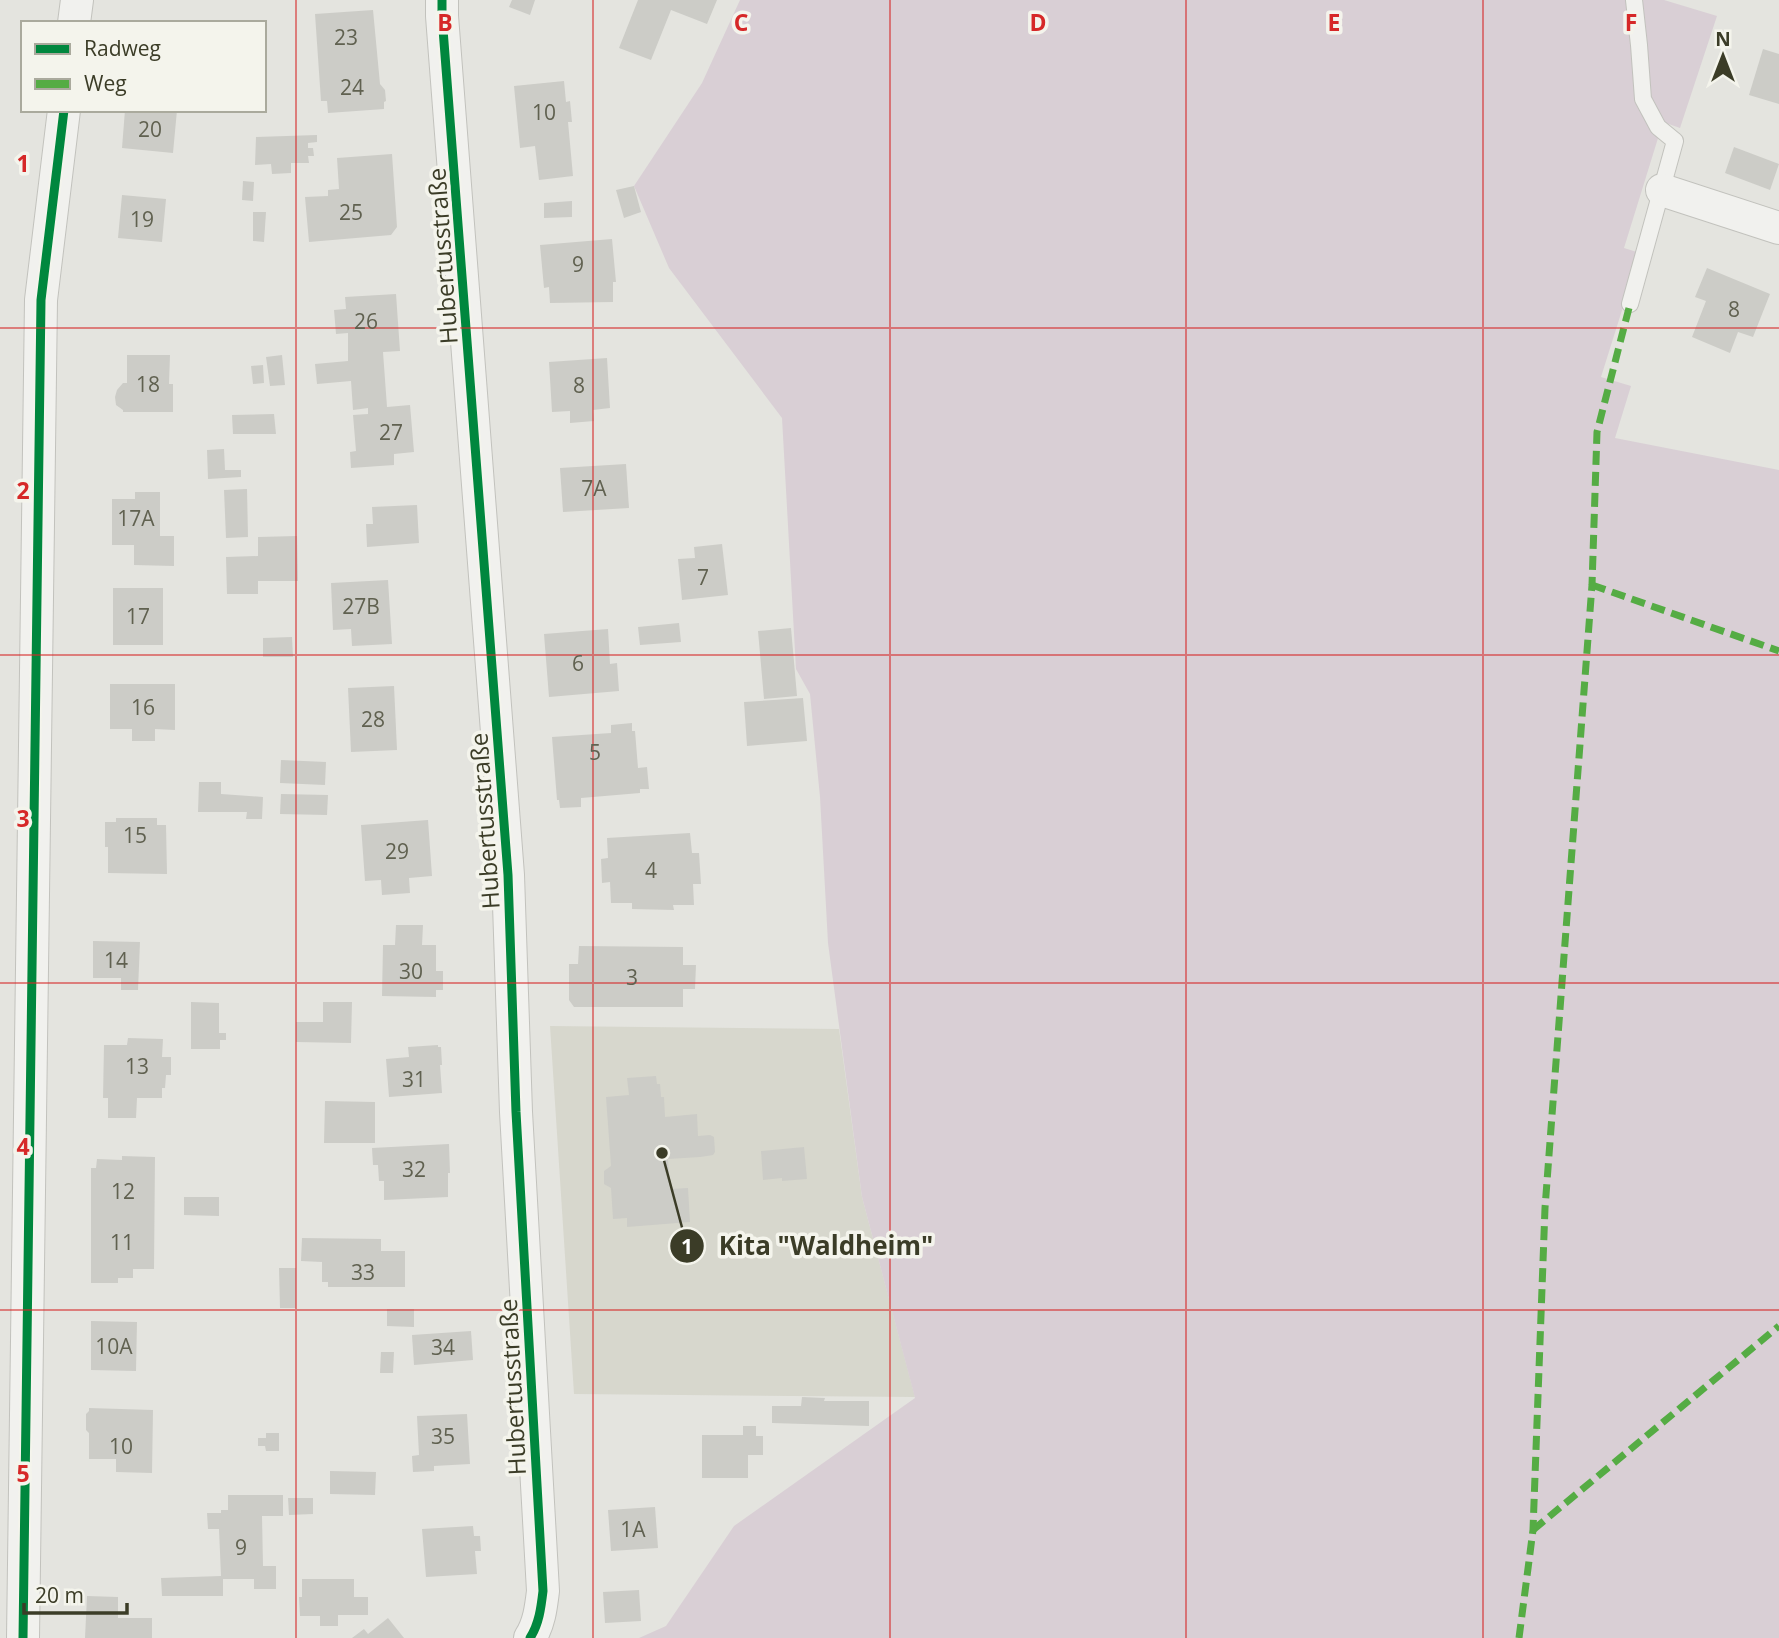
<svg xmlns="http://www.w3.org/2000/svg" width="1779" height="1638" font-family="'Open Sans',sans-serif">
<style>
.built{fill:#d7d7cd}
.green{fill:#d9cfd5}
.building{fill:#ccccc7}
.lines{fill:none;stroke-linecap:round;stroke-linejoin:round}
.service-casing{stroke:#c2c2bd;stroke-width:18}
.minor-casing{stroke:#c2c2bd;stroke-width:34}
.service{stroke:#f1f1ee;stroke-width:16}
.minor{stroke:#f1f1ee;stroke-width:32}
.quiet{stroke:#55ac44;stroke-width:7;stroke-dasharray:14 7;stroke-linecap:butt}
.cycleway-casing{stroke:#f4f4ec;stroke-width:13}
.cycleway{stroke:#00873e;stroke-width:9}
.grid{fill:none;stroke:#d62828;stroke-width:2;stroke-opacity:0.55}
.labels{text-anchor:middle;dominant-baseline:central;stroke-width:7;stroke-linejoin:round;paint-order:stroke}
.number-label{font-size:21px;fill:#606150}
.street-label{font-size:24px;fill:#3b3c27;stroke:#f4f4ec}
.grid-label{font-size:23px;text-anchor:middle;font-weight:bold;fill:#d62828;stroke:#f4f4ec;stroke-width:7;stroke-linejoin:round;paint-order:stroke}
.leader{fill:none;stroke:#3b3c27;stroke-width:2.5}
.callout-dot{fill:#3b3c27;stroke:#f4f4ec;stroke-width:2.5}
.mark-label{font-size:21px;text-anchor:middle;font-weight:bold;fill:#fff}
.callout-label{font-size:26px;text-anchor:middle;font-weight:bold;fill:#3b3c27;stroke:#f4f4ec;stroke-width:7;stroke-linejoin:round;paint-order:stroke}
</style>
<rect width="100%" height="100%" fill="#e4e4df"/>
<polygon class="built" points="550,1026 839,1029 862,1197 915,1397 574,1394"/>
<polygon class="green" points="740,0 1664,0 1717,16 1680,128 1663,122 1624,248 1640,253 1601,377 1631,386 1615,438 1779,470 1779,1638 639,1638 666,1626 734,1526 915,1398 862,1197 828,943 820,797 810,694 796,669 782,418 669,268 634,186 702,83"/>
<g class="building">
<polygon points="512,0 535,0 530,15 509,7"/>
<polygon points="638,0 717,0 707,24 671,10 651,60 619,48"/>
<polygon points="373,10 380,84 385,90 386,101 384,102 384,109 328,113 327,101 321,101 315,14"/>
<polygon points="1763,49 1779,54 1779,104 1749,95"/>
<polygon points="564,81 566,102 570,101 572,122 568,122 573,176 539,180 535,146 520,148 514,86"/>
<polygon points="125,110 177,110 173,153 122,148"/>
<polygon points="317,135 317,142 308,143 308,148 313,148 314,156 308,156 309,163 291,163 291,173 272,174 271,164 255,165 256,137"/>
<polygon points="1734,147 1779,164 1770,190 1725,173"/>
<polygon points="392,154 397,227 391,235 309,242 305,197 328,196 328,190 339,189 337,158"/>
<polygon points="243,181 254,182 253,201 242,200"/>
<polygon points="634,186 641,212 624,218 616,190"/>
<polygon points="122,195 166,199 162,242 118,238"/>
<polygon points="572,201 572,217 544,218 544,203"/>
<polygon points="253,212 266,212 264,242 253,241"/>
<polygon points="612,239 616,282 613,282 613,302 550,303 549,287 544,288 540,245"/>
<polygon points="1707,268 1770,294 1753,337 1738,332 1730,353 1692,337 1706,301 1695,297"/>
<polygon points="396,294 400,351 383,352 387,407 410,405 414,452 394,454 394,465 351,468 350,452 356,451 353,415 368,414 368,408 353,410 351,381 317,384 315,364 348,361 348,333 336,334 334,310 346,309 345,297"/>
<polygon points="127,355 170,355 169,384 173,384 173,412 123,412 123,410 116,405 115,397 117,390 123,383 127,383"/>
<polygon points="282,355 285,385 270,386 266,357"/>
<polygon points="607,358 610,408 593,410 594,421 570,423 570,411 552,412 549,362"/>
<polygon points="263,365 264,383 253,384 251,366"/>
<polygon points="274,414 276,434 233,434 232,415"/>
<polygon points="224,449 225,470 241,470 241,477 208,479 207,450"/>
<polygon points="626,464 629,508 563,512 560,468"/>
<polygon points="247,489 248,537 226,538 224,490"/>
<polygon points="135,492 160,492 160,536 174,536 174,566 134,565 134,545 112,545 112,499 135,499"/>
<polygon points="417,505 419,543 367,547 366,524 373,524 372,507"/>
<polygon points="297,536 298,581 258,581 258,594 227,594 226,557 258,556 258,537"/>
<polygon points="722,544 728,595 682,600 678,559 695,558 694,547"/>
<polygon points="388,580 392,644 352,646 351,629 333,630 331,583"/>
<rect x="113" y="588" width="50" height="57"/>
<polygon points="679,623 681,642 640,645 638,627"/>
<polygon points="791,628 797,696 764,699 758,631"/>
<polygon points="608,629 610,664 617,663 619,691 549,697 544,634"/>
<polygon points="292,637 293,657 263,657 263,638"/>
<polygon points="110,684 175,684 175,730 155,729 155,741 132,741 132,729 110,729"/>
<polygon points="394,686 397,750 351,752 348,688"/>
<polygon points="803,698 807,741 747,746 744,702"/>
<polygon points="632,723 632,731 635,731 638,768 647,767 649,789 640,789 640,793 581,798 581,807 560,808 559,800 557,800 552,737 611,733 611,725"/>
<polygon points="281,760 326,762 325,785 280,783"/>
<polygon points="199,782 221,782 221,794 263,797 262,819 246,819 247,812 198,812"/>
<polygon points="281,794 328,795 327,815 280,814"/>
<polygon points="116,818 157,818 157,825 166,825 167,874 108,873 108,847 105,847 105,822 116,822"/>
<polygon points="428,820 432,876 409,878 410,893 382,895 381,880 365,881 361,825"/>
<polygon points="690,833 692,853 699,853 701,884 693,884 694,905 673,905 674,910 632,909 632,903 611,903 610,882 602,883 601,859 608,858 607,838"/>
<polygon points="396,925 423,925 422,945 436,945 436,971 443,971 443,990 436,990 436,997 382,996 383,945 395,945"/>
<polygon points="93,941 140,942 138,990 121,990 121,978 93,978"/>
<polygon points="579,946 683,947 683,965 696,965 695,989 683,989 683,1007 574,1007 569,1000 569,964 578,964"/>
<polygon points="191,1002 219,1003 219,1033 226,1033 226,1040 220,1040 220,1049 191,1049"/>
<polygon points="323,1002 352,1002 351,1043 296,1042 296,1022 323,1022"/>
<polygon points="128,1038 163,1039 162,1057 171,1057 171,1075 166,1075 165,1088 162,1088 162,1098 137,1098 136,1118 108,1118 108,1098 103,1098 104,1045 127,1045"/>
<polygon points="438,1045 438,1047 441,1047 442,1065 440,1065 442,1093 389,1097 386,1059 409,1057 408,1047"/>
<polygon points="656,1076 657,1084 660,1084 661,1097 664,1097 665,1117 697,1114 698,1136 710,1135 714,1137 715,1152 713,1155 700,1157 668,1159 670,1189 688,1188 690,1222 627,1227 627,1218 613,1219 611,1188 604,1184 604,1171 611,1166 606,1097 629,1095 627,1078"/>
<polygon points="325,1101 375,1102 375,1143 324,1143"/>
<polygon points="449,1144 450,1173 448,1173 448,1197 384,1200 384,1181 379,1181 378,1165 373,1165 372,1148"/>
<polygon points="804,1147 807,1179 782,1181 782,1178 763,1180 761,1151"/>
<polygon points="122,1156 155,1157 154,1269 133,1269 133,1278 118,1278 118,1283 91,1283 91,1168 96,1168 97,1159 122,1160"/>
<polygon points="184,1197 219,1197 219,1216 184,1215"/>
<polygon points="302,1238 381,1239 381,1251 405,1251 405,1287 328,1287 328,1282 322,1282 322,1262 301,1261"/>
<polygon points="279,1268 296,1268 296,1308 280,1308"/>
<polygon points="387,1309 414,1309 414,1327 387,1326"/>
<polygon points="91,1321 137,1322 136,1371 91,1370"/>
<polygon points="471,1331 473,1360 414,1365 412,1335"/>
<polygon points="381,1352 394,1352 393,1373 380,1373"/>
<polygon points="802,1397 825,1398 824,1401 869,1401 869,1426 772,1423 772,1406 801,1406"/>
<polygon points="89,1408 153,1410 152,1473 116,1472 116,1459 89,1459 89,1433 86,1430 86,1414 89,1411"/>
<polygon points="467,1414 470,1464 434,1466 434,1471 413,1472 412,1456 419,1455 417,1416"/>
<polygon points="743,1426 756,1426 756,1436 763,1436 763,1455 748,1455 748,1478 702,1478 702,1435 743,1435"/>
<polygon points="266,1433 279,1433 279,1451 266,1451 265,1446 258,1446 258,1438 266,1438"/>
<polygon points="330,1471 376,1472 375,1495 330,1494"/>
<polygon points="228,1495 283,1495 283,1516 262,1516 263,1566 276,1566 276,1589 254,1589 254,1579 223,1579 223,1596 162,1596 161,1578 221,1576 219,1529 208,1529 207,1513 221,1513 221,1510 228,1510"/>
<polygon points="288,1498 313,1498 313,1514 289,1515"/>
<polygon points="655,1507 658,1548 611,1551 608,1510"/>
<polygon points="473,1526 474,1536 480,1536 481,1551 475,1551 477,1574 426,1577 422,1529"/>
<polygon points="302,1579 354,1579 354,1597 368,1597 368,1615 338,1615 338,1626 320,1626 320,1616 300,1616 299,1597 302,1597"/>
<polygon points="639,1590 641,1621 605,1623 603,1592"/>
<polygon points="87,1596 118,1597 118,1618 152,1618 152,1638 85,1638"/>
<polygon points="388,1618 404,1638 352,1638 364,1629 368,1634"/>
</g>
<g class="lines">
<defs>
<polyline id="service" points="1630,304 1675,141 1658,127 1643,99 1639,45 1634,0"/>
<g id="minor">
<path d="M442,0V16L508,875L516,1112L543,1591C541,1608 539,1624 530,1638"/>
<polyline points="74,23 77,0"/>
<polyline points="1662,190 1779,228"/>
<polyline points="23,1638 41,300 64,110"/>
</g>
</defs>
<use href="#service" class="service-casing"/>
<use href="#minor" class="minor-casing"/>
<use href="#service" class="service"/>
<use href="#minor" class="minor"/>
<g class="quiet">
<polyline points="1592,585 1779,651"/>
<polyline points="1533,1530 1779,1326"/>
<polyline points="1519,1638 1533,1530 1545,1208 1592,585 1597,432 1630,304"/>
</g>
<defs>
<g id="cycleway">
<path d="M442,0V16L508,875L516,1112L543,1591C541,1608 539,1624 530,1638"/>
<polyline points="23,1638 41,300 64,110"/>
</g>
</defs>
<use href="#cycleway" class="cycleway-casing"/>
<use href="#cycleway" class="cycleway"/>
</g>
<path class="grid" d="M296,0V1638M593,0V1638M890,0V1638M1186,0V1638M1483,0V1638M0,328H1779M0,655H1779M0,983H1779M0,1310H1779"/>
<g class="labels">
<g class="number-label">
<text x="346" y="37">23</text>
<text x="352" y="87">24</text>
<text x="544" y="112">10</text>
<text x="150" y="129">20</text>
<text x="351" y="212">25</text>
<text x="142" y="219">19</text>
<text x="578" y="264">9</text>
<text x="1734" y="309">8</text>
<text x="366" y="321">26</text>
<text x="148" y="384">18</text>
<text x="579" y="385">8</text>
<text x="391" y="432">27</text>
<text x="594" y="488">7A</text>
<text x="136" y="518">17A</text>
<text x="703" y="577">7</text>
<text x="361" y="606">27B</text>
<text x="138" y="616">17</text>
<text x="578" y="663">6</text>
<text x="143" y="707">16</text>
<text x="373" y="719">28</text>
<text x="595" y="752">5</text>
<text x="135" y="835">15</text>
<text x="397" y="851">29</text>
<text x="651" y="870">4</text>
<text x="116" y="960">14</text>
<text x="411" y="971">30</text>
<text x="632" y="977">3</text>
<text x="137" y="1066">13</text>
<text x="414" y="1079">31</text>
<text x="414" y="1169">32</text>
<text x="123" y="1191">12</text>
<text x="122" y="1242">11</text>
<text x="363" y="1272">33</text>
<text x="114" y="1346">10A</text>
<text x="443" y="1347">34</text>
<text x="443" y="1436">35</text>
<text x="121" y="1446">10</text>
<text x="633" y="1529">1A</text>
<text x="241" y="1547">9</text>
</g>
<g class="street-label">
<text transform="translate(442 256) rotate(-94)">Hubertusstraße</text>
<text transform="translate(484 821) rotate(-94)">Hubertusstraße</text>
<text transform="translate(512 1387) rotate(-93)">Hubertusstraße</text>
</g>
</g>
<g class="grid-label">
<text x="445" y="31">B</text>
<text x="741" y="31">C</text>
<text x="1038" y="31">D</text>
<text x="1334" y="31">E</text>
<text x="1631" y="31">F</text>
<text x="23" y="172">1</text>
<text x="23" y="499">2</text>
<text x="23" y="827">3</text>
<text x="23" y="1155">4</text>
<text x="23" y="1482">5</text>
</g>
<path class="leader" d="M662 1153L687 1246"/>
<g class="callout-dot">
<circle cx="662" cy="1153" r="7"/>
<circle cx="687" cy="1246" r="18"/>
</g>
<g class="mark-label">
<text x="687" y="1254">1</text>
</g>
<g class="callout-label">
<text x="826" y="1255">Kita "Waldheim"</text>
</g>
<rect x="21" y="21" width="245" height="91" fill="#f4f4ec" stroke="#aaaa9d" stroke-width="2"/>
<rect x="35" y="44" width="35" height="10" fill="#00873e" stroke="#aaaa9d" stroke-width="2"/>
<text x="84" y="56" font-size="21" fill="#3b3c27">Radweg</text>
<rect x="35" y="79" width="35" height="10" fill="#55ac44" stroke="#aaaa9d" stroke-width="2"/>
<text x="84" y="91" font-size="21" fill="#3b3c27">Weg</text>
<g transform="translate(1723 56)" stroke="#f4f4ec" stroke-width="5" paint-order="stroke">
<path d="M0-5L12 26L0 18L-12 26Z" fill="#3b3c27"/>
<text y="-10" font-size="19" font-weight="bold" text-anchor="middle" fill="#3b3c27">N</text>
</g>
<path d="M24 1603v10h103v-10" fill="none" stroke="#3b3c27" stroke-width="3.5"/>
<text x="35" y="1603" font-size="21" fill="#3b3c27" stroke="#f4f4ec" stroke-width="5" paint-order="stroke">20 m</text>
</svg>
